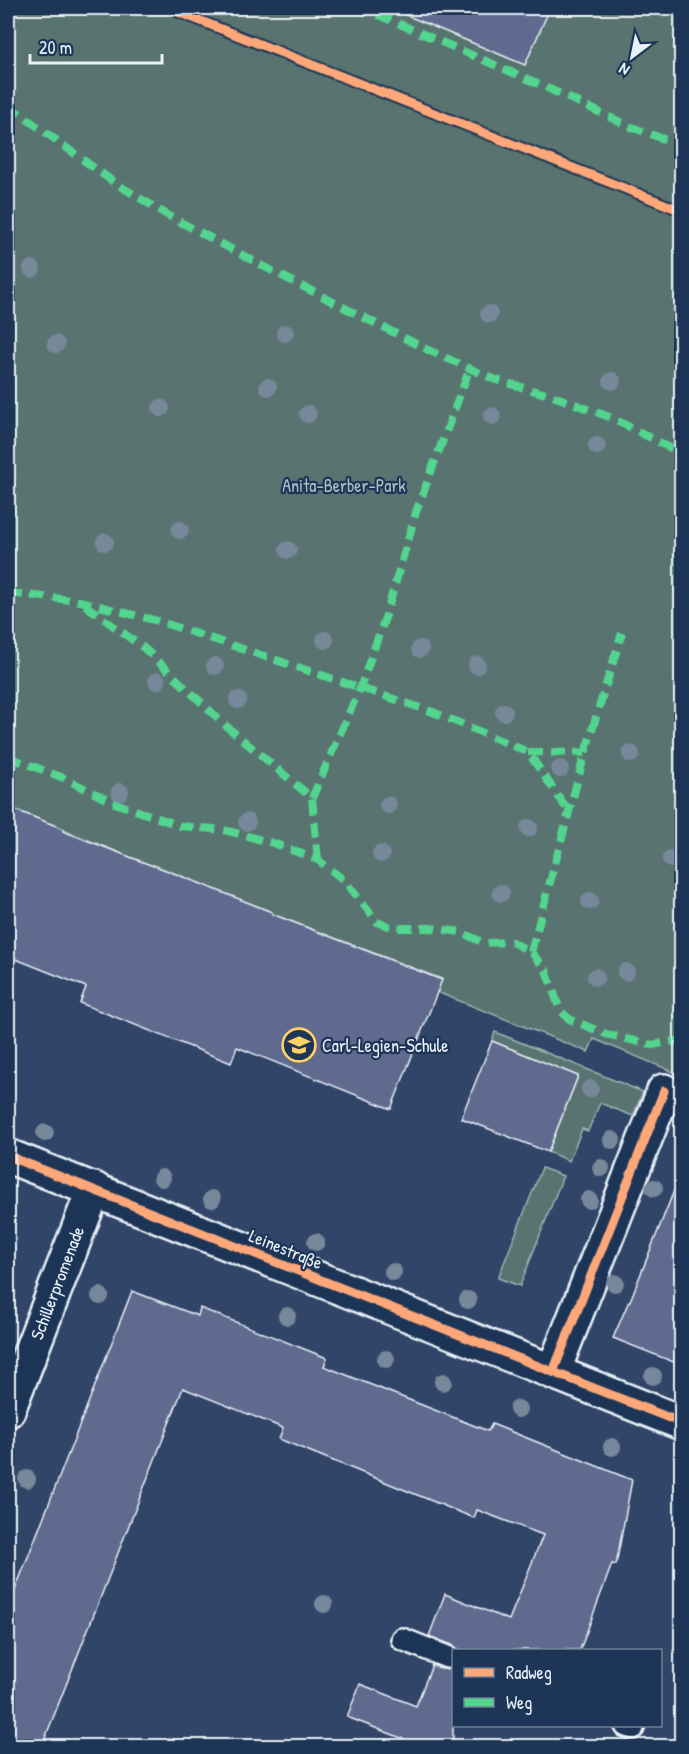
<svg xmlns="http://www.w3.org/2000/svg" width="689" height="1754" font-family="'Patrick Hand',sans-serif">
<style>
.green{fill:#597370;stroke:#a0b2b4;stroke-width:1.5}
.building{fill:#606b8f;stroke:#e8f1f8;stroke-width:1.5}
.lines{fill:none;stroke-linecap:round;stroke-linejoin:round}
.service-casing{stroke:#e8f1f8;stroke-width:26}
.minor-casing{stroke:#e8f1f8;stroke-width:38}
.service{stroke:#1d3557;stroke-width:21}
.minor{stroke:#1d3557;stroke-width:33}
.quiet{stroke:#53d58f;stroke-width:8;stroke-dasharray:15 8;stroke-linecap:butt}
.cycleway-casing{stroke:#1d3557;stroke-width:13}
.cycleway{stroke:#fea87a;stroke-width:9}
.tree{fill:#76889a}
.labels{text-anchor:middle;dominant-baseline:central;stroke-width:4.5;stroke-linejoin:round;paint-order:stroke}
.park-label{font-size:18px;fill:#afbfc2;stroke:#1d3557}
.poi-label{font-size:18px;fill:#e8f1f8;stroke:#1d3557;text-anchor:start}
.street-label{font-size:18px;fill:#e8f1f8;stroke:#1d3557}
</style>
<rect width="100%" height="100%" fill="#314568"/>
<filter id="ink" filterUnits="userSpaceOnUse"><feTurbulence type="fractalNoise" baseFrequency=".0167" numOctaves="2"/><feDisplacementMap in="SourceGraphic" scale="12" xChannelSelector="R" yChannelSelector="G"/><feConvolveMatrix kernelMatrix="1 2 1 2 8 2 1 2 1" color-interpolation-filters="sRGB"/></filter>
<g filter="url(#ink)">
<g class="green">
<path d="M8,8H681V1075L594,1039L588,1052L437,992L442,979L272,914V912L154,865L153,866C104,847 56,826 8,807Z"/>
<polygon points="495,1032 643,1092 633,1116 600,1103 588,1131 582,1129 569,1161 548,1152 578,1077 492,1041"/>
<polygon points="542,1168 563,1176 520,1286 498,1278"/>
</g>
<g class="building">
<polygon points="389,8 550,8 525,65"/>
<polygon points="8,807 64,829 63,831 153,866 153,865 272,912 272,914 442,980 391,1109 237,1047 231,1063 80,1003 86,987 8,956"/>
<polygon points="492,1041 578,1076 548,1152 461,1118"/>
<polygon points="679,1178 681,1178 681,1365 613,1338 629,1301 630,1301"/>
<polygon points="132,1291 198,1316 200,1308 327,1358 324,1366 394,1394 488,1431 492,1424 632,1480 616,1565 612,1564 580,1650 458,1650 452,1645 429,1636 445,1594 509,1620 543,1535 477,1510 474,1518 279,1439 283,1428 183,1388 42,1746 8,1746 8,1608"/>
<polygon points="432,1665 443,1669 453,1668 453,1746 422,1746 347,1717 360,1684 416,1706"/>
</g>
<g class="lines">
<defs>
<g id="service">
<polyline points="402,1639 447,1657"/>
<polyline points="626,1726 633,1728"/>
</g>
<g id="minor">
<polyline points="8,1156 682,1423"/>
<polyline points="553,1372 664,1091"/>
<polyline points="8,1410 94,1189"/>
</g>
</defs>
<use href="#service" class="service-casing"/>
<use href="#minor" class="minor-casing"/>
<use href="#service" class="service"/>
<use href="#minor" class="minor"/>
<g class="quiet">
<polyline points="355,8 381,16 530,80 629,126 682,146"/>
<polyline points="8,105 112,181 169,216 282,276 428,350 496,380 553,396 612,418 682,454"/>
<polyline points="8,593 80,601 158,621 433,712 528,752 569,812"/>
<polyline points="85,605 145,649 225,725 312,798 318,860"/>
<polyline points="528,752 585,753"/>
<polyline points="8,757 64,778 112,802 181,826 224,830 273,843 318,860 345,881 377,922 394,928 430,928 461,932 484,943 512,942 531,952 546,970 560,1010 569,1019 606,1034 652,1045 682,1040"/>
<polyline points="312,798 360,688 386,615 417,509 470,368"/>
<polyline points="531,952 585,753 622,633"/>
</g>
<defs>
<g id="cycleway">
<polyline points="168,8 682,211"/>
<polyline points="8,1156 682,1423"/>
<polyline points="553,1372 664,1091"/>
</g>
</defs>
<use href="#cycleway" class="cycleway-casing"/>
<use href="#cycleway" class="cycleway"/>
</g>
<g class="tree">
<circle cx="32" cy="269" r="9"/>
<circle cx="489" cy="314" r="9"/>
<circle cx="285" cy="333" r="9"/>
<circle cx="56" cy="344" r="9"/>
<circle cx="612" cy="381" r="9"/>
<circle cx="268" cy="387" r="9"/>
<circle cx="161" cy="408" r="9"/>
<circle cx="308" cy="414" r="9"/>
<circle cx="492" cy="416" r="9"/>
<circle cx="597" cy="446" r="9"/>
<circle cx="180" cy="530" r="9"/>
<circle cx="105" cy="542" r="9"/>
<circle cx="288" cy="550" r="9"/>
<circle cx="325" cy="640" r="9"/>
<circle cx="420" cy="649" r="9"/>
<circle cx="477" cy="665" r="9"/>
<circle cx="215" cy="666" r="9"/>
<circle cx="157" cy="681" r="9"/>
<circle cx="238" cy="700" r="9"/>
<circle cx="504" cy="712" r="9"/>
<circle cx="631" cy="754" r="9"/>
<circle cx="560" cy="769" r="9"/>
<circle cx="120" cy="792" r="9"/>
<circle cx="388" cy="805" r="9"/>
<circle cx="247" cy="822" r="9"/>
<circle cx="529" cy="828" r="9"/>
<circle cx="381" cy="854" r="9"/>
<circle cx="671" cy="859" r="9"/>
<circle cx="501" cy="893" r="9"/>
<circle cx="590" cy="901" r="9"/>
<circle cx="626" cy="972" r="9"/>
<circle cx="596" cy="977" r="9"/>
<circle cx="590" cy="1089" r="9"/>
<circle cx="45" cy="1133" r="9"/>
<circle cx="612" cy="1140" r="9"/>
<circle cx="601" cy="1168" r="9"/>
<circle cx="162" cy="1178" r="9"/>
<circle cx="654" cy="1188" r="9"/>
<circle cx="212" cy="1199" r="9"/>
<circle cx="589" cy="1200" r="9"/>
<circle cx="316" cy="1242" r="9"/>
<circle cx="393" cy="1272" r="9"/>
<circle cx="615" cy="1283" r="9"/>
<circle cx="100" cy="1296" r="9"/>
<circle cx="468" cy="1300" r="9"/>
<circle cx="287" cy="1316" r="9"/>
<circle cx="386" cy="1359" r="9"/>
<circle cx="653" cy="1376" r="9"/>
<circle cx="443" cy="1382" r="9"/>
<circle cx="518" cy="1409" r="9"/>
<circle cx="612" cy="1447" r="9"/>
<circle cx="27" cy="1479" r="9"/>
<circle cx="324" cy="1604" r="9"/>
</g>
</g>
<defs>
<symbol id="university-ring" viewBox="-11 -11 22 22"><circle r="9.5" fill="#1d3557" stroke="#ffd166" stroke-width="1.5"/><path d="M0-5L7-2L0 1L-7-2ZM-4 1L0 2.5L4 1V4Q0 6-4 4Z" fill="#ffd166"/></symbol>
</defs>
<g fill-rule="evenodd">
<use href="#university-ring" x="280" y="1026" width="38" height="38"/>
</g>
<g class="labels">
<g class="park-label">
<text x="344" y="485">Anita-Berber-Park</text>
</g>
<g class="poi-label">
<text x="322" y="1045">Carl-Legien-Schule</text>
</g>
<g class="street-label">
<text transform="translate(286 1249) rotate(22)">Leinestraße</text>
<text transform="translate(57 1283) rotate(-69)">Schillerpromenade</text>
</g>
</g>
<rect width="689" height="1754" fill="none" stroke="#1d3557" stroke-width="30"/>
<rect x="15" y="15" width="659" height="1724" fill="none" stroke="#e8f1f8" stroke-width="2" filter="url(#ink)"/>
<rect x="452" y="1649" width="210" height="78" fill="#1d3557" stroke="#6e8097" stroke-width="1.5"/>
<rect x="464" y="1668" width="30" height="9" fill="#fea87a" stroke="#6e8097" stroke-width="1.5"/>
<text x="506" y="1679" font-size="18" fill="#e8f1f8">Radweg</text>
<rect x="464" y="1698" width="30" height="9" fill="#53d58f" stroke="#6e8097" stroke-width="1.5"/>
<text x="506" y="1709" font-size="18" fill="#e8f1f8">Weg</text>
<g transform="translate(632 57) rotate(212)" stroke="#1d3557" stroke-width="4.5" paint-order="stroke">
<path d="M0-4.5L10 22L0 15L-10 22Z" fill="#e8f1f8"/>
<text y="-9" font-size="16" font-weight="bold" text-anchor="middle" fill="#e8f1f8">N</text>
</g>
<path d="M30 54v9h132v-9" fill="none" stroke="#e8f1f8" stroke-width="3"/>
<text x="39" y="54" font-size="18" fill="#e8f1f8" stroke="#1d3557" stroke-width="4.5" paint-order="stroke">20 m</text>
</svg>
